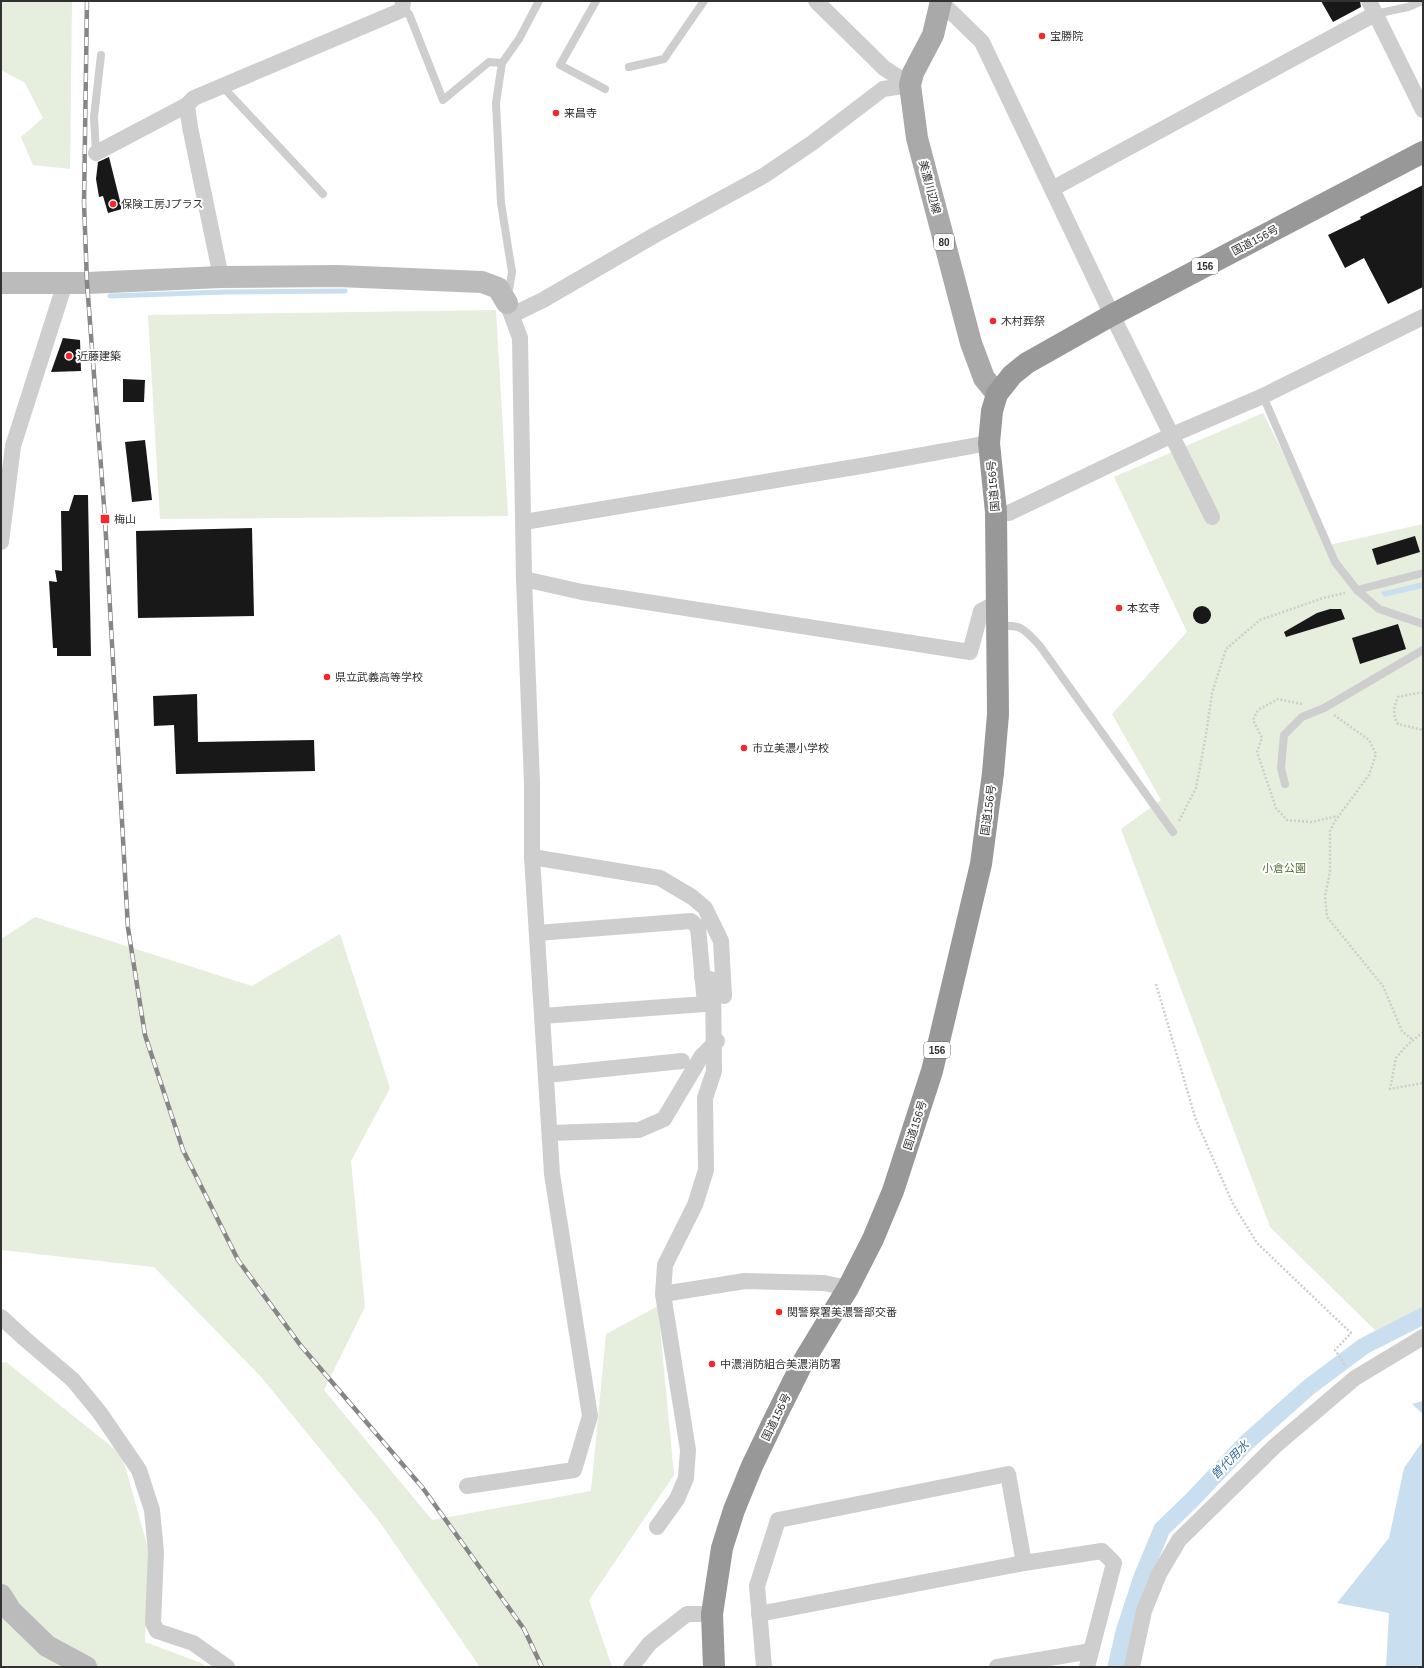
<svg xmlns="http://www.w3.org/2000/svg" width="1424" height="1668" font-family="Helvetica,'Noto Sans JP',sans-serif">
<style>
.green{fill:#e6eede}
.water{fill:#c9dfef}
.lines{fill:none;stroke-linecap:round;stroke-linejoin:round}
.stream{stroke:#c9dfef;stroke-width:5}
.canal{stroke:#c9dfef;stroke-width:17}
.building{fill:#181818}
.path{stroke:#cecece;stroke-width:2.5;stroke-dasharray:2 2;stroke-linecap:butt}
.lane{stroke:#cecece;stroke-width:8}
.street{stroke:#cecece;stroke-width:16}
.secondary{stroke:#bbb;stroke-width:22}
.primary{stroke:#a9a9a9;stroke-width:22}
.highway{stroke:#989898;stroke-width:22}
.rail-casing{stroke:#868686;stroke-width:4.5}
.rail{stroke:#fff;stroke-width:3;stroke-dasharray:9;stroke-linecap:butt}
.poi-dot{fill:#f2282f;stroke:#fff;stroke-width:1.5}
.labels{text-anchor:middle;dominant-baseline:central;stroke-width:4;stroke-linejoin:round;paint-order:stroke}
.shield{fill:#fff;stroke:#6f6f6f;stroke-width:1}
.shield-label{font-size:10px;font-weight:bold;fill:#313131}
.poi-label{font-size:11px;fill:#313131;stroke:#fff;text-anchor:start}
.street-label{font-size:11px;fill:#313131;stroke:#fff}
.park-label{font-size:11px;fill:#51703a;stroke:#fff}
.water-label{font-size:12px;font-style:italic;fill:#38709a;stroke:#fff}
</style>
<rect width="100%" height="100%" fill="#fff"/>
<g class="green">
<polygon points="1,1 72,1 70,169 33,165 21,137 43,118 25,83 1,70"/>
<polygon points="496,310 508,516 160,519 148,315"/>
<polygon points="1263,413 1329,545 1423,524 1423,1321 1386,1341 1270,1227 1121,829 1161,800 1112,714 1187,632 1114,477"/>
<polygon points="35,917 252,986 340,934 390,1088 351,1161 365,1307 324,1390 432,1520 591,1491 606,1334 658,1306 674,1475 589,1600 612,1667 480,1667 379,1521 262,1378 154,1267 1,1250 1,939"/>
<polygon points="6,1362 122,1455 149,1552 145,1642 201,1663 206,1667 1,1667 1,1363"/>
</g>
<g class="water">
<polygon points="1423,582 1423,588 1384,597 1381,592"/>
<polygon points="1423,1401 1423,1414 1412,1404"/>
<polygon points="1423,1441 1423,1667 1386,1667 1389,1613 1337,1603 1389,1538 1404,1468"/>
</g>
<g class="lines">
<polyline class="stream" points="110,296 224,292 345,291"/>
<polyline class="canal" points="1116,1667 1124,1632 1142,1577 1162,1529 1193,1499 1246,1443 1309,1387 1364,1346 1423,1316"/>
</g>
<g class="building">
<polygon points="1321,1 1360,1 1361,7 1333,22"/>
<polygon points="109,157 122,209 108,213 103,196 99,197 96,179 98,162"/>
<polygon points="1423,185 1423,287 1388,304 1364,258 1345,268 1328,235 1361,219 1360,217"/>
<polygon points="63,338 80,340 81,371 51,372"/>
<polygon points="123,379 145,380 144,402 123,402"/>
<polygon points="145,440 152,500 132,502 125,442"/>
<polygon points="74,495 88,495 91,656 57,656 57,648 53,648 49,581 57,582 55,570 62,571 61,511 69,511"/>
<polygon points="252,528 254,616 138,618 136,531"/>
<polygon points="1415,536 1420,552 1377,565 1372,549"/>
<circle cx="1202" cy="615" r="9"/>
<polygon points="1330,609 1341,609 1345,619 1286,637 1284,632 1317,613"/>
<polygon points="1398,624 1406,649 1360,664 1352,638"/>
<polygon points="197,694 198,742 314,740 315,771 176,774 174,725 154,726 153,696"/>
</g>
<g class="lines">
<g class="path">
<path d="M1423,693H1417L1398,697C1394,706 1392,715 1398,724L1423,730"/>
<polyline points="1302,704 1278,699 1258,710 1253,720 1262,738 1257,752 1276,808 1287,820 1311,822 1338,816"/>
<polyline points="1334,715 1369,740 1376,754 1369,775 1335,821 1330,831 1330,872 1325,896 1327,917 1383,986 1402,1031 1413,1040"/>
<polyline points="1179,821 1196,788 1206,735 1212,693 1226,649 1260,620 1323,598 1345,593"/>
<polyline points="1156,984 1196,1120 1233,1204 1257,1243 1351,1333 1335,1350 1346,1366"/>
<polyline points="1423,1032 1405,1047 1396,1058 1390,1089 1423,1083"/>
</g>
<g class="lane">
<polyline points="596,1 560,65 605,89"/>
<polyline points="402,10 409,14 443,100 489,62 502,63"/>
<polyline points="1375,14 1408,7 1422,1"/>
<polyline points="629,67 664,59 704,1"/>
<polyline points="222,86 323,194"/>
<polyline points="96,153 94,117 101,55"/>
<polyline points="508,296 512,272 501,203 496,103 502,63 519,39 539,1"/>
<polyline points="1263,396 1335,562 1357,590 1423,573"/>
<polyline points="1357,590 1379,609 1423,624"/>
<path d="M998,626C1022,624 1024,629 1040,646L1173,832"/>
<polyline points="1285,784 1281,768 1284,735 1302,717 1324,708 1423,650"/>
</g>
<g class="street">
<polyline points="816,1 884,68 910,85"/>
<polyline points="1369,1 1423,110"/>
<polyline points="941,2 982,42 1112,315 1212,517"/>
<polyline points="96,153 187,105"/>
<polyline points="1052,189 1375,14"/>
<polyline points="221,277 190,127 187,105 194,98 402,10 403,1"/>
<polyline points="512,315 543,300 655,235 765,175 812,143 883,89 910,85"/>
<polyline points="996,512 1009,513 1172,435 1263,396 1423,317"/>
<polyline points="524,522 867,465 989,443"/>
<polyline points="1,542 13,446 65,283"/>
<polyline points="524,579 582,592 970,652 981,611 998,602"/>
<polyline points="532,857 660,878 692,897 705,908 721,941 724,996"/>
<polyline points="537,933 691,921 698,927 705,1004 542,1016"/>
<polyline points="546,1075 682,1061"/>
<polyline points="550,1133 639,1130 664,1119 701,1057 717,1041"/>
<polyline points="663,1294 745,1281 824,1283 848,1288"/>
<polyline points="1,1317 25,1339 73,1380 100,1413 139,1470 152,1510 156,1552 153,1623 157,1631 193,1643 227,1667"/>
<polyline points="467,1486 574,1470 590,1416 552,1174 532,857 532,783 524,579 520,338 507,303"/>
<polyline points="657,1527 677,1499 686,1478 688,1450 663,1294 665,1265 695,1205 706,1170 705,1098 714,1071 713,980 702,977"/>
<polyline points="759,1614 1024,1563 1102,1551 1114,1563 1087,1667"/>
<polyline points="631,1667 650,1643 687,1614 712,1614"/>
<polyline points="764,1667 757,1586 778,1520 1008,1474 1024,1563"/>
<polyline points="997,1667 1091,1651"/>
<polyline points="1132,1667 1144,1611 1159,1574 1179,1540 1275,1446 1355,1378 1423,1337"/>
</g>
<g class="secondary">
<polyline points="1,283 87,283 221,277 338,276 482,282 498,288 507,303"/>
<polyline points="1,1595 11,1611 47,1646 86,1667"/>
</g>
<polyline class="primary" points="941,1 933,35 913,73 910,85 917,138 971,343 984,378 997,394"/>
<polyline class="highway" points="714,1667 712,1614 722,1548 734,1510 752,1466 776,1416 803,1362 848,1288 873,1239 893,1191 932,1071 981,864 993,773 998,714 996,512 989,443 992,411 997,394 1012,375 1027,363 1112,315 1423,152"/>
<defs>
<polyline id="rail" points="87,1 84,203 87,283 105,519 128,928 145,1035 183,1150 238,1260 301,1346 422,1487 524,1629 542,1667"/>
</defs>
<use href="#rail" class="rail-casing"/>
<use href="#rail" class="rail"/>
</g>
<g class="poi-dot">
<circle cx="1042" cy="36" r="4"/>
<circle cx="556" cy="113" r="4"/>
<circle cx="113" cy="204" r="4"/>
<circle cx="993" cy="321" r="4"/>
<circle cx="69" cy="356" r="4"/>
<rect x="100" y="514" width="10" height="10" rx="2"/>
<circle cx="1119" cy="608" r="4"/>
<circle cx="327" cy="677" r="4"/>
<circle cx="744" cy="748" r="4"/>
<circle cx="779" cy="1312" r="4"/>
<circle cx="712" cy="1364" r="4"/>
</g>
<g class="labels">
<g class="shield">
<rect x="934" y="234" width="20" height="16" rx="3"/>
<rect x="1192" y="258" width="26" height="16" rx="3"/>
<rect x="924" y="1042" width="26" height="16" rx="3"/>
</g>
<g class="shield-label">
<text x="944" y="242">80</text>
<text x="1205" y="266">156</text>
<text x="937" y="1050">156</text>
</g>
<g class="poi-label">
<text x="1050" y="36">宝勝院</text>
<text x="564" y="113">来昌寺</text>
<text x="121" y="204">保険工房Jプラス</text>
<text x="1001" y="321">木村葬祭</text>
<text x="77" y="356">近藤建築</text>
<text x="114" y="519">梅山</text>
<text x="1127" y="608">本玄寺</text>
<text x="335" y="677">県立武義高等学校</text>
<text x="752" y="748">市立美濃小学校</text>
<text x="787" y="1312">関警察署美濃警部交番</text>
<text x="720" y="1364">中濃消防組合美濃消防署</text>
</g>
<g class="street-label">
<text transform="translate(930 187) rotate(75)">美濃川辺線</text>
<text transform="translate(1255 240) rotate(-28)">国道156号</text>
<text transform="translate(993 486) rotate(-95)">国道156号</text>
<text transform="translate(988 810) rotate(-82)">国道156号</text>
<text transform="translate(915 1125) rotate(-72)">国道156号</text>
<text transform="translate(776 1417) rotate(-64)">国道156号</text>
</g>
<g class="park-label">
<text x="1284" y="868">小倉公園</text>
</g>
<g class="water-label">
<text transform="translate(1230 1460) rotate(-45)">曽代用水</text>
</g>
</g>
<rect width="1424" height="1668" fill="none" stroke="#313131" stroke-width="4"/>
</svg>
